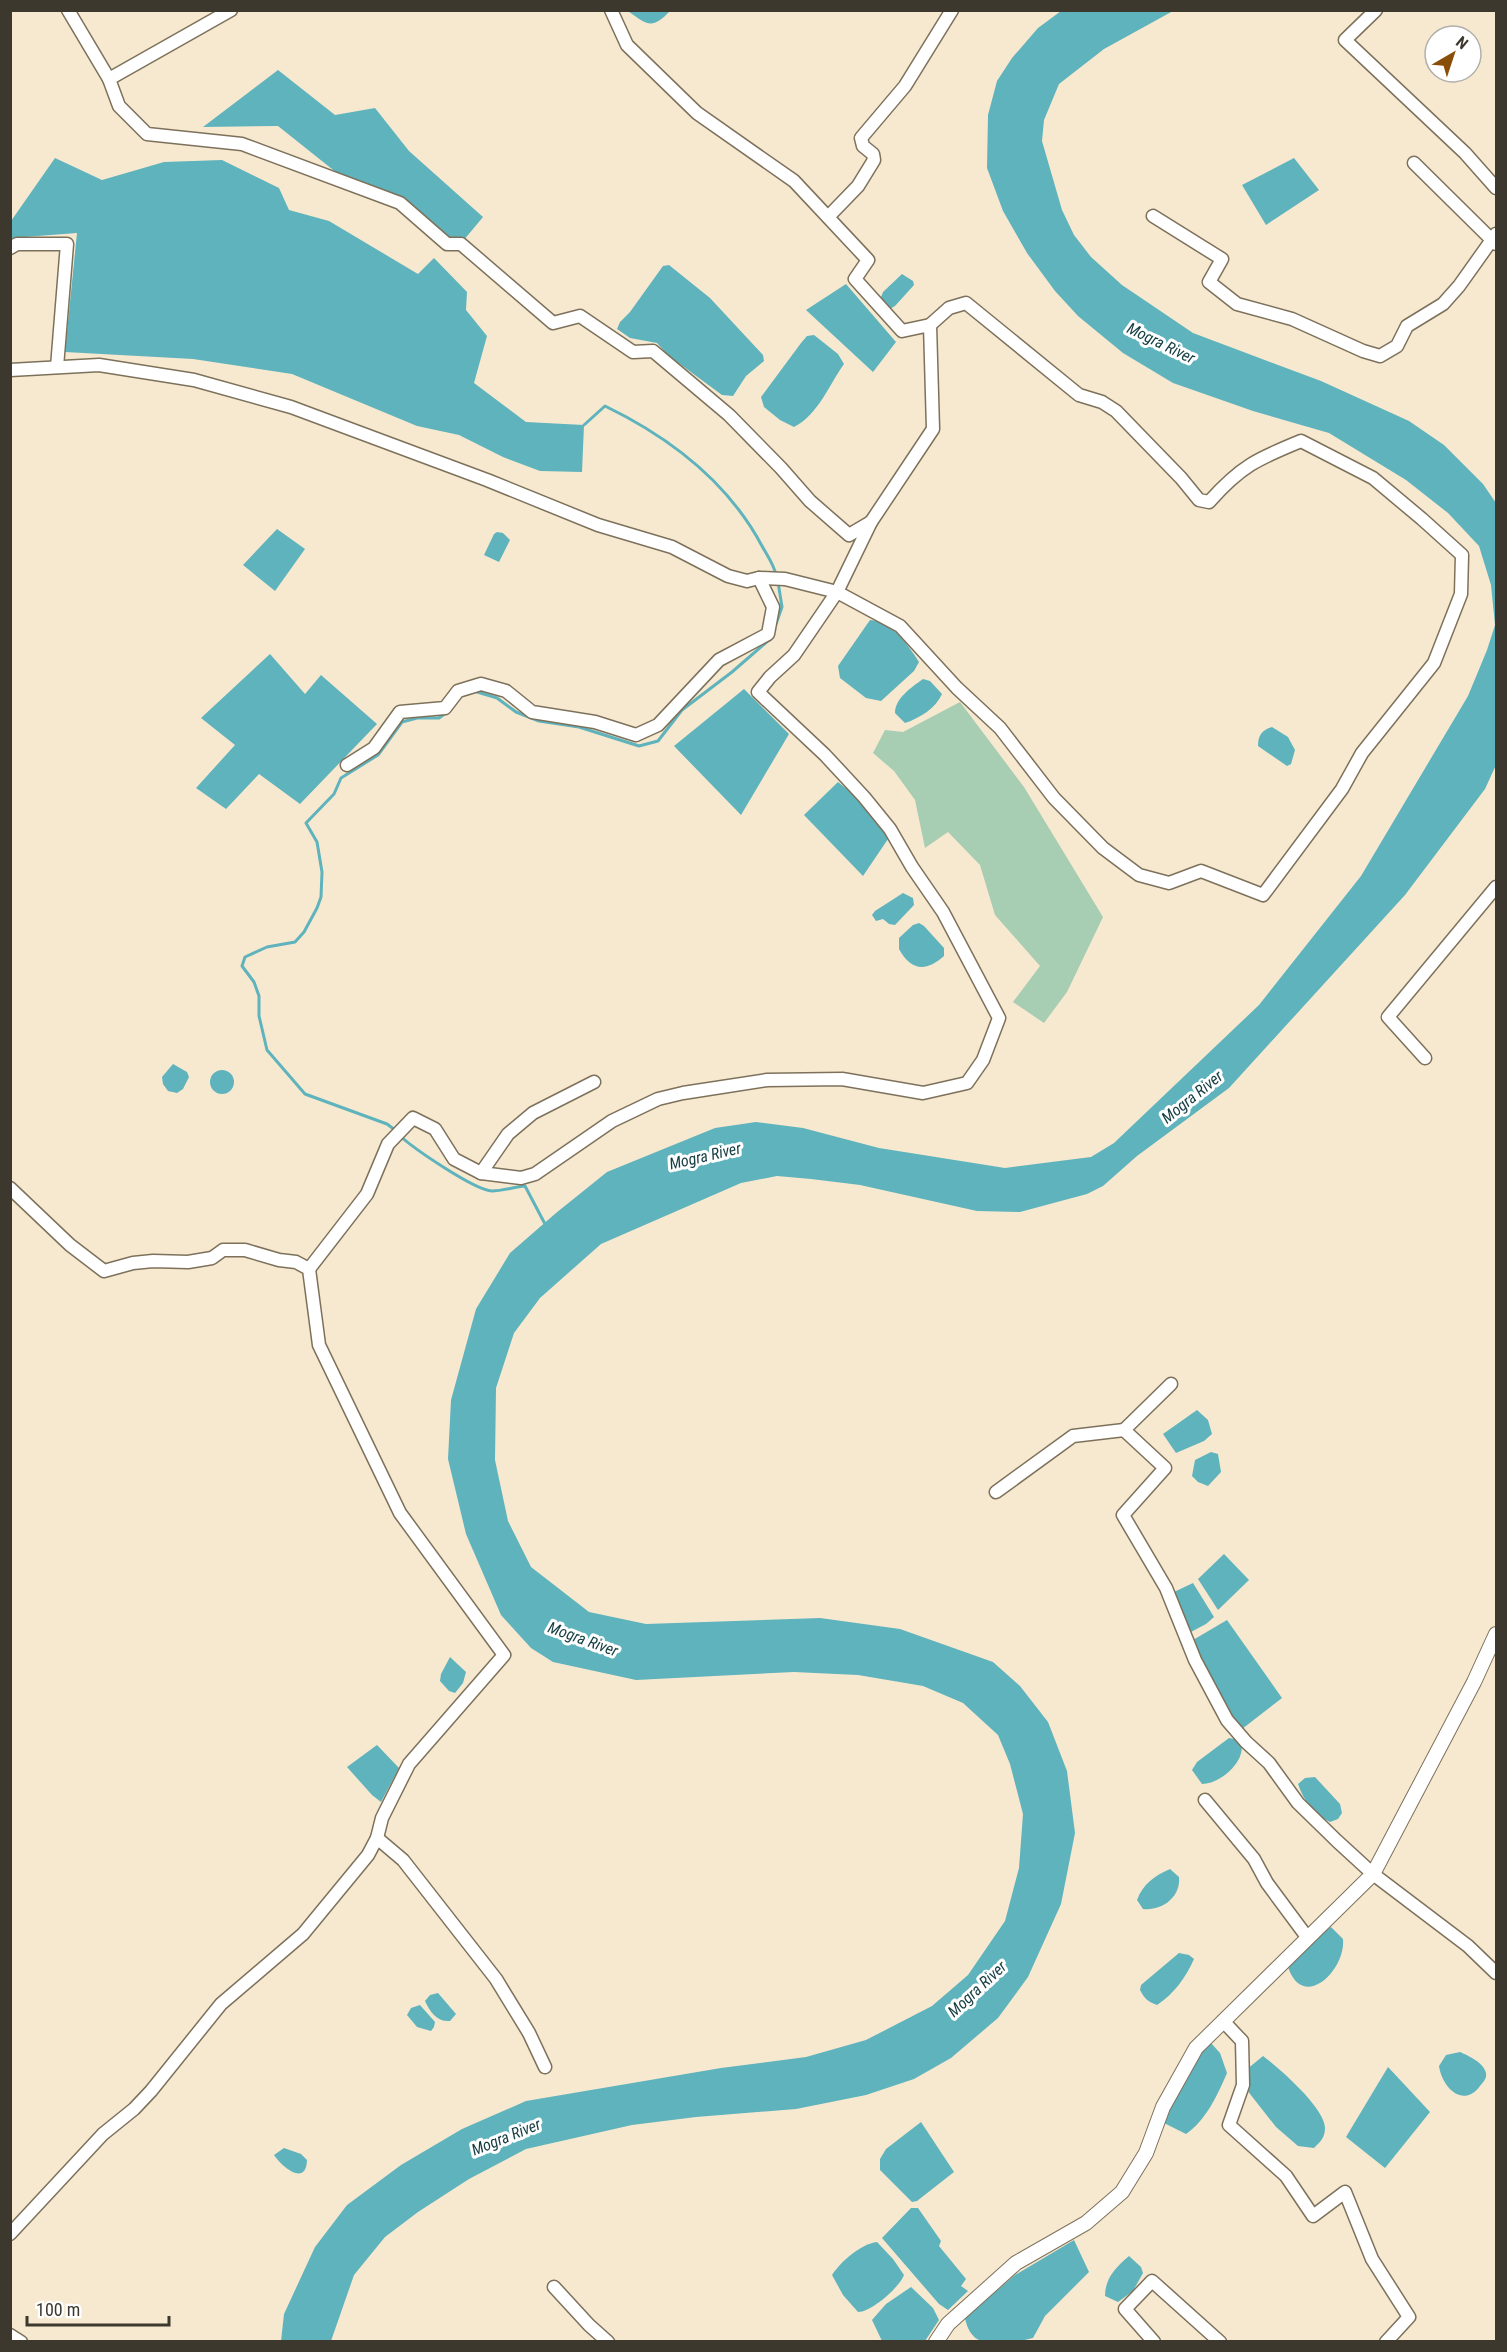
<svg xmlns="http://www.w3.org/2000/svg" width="1507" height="2352" font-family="'Roboto Condensed',sans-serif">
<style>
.green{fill:#a7cdb2}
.water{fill:#5eb3bd}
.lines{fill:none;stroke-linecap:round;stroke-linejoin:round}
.stream{stroke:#5eb3bd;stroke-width:3}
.minor-casing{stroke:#7d715b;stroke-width:15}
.tertiary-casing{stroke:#7d715b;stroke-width:16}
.minor{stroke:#fff;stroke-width:12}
.tertiary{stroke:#fff;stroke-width:14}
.labels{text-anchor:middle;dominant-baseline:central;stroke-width:6;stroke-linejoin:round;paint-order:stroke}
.water-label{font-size:16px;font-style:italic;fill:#143d42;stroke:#fff}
</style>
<rect width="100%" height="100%" fill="#f7e9d0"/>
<polygon class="green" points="960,702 1024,787 1103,917 1067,992 1044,1023 1013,1002 1040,966 995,915 980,865 948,832 925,848 915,800 894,771 873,753 885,730 903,732"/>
<g class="water">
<path d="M628,11H670C652,30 647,25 628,11Z"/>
<polygon points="1061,11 1173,11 1104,49 1059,84 1044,120 1042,141 1062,210 1074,235 1091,257 1122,285 1193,333 1321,381 1409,421 1444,445 1483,484 1496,503 1496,765 1485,789 1405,895 1229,1088 1137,1156 1103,1186 1087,1194 1020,1212 977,1211 860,1185 811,1179 777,1176 741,1183 601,1244 540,1298 514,1333 496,1388 495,1460 508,1521 531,1567 589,1612 646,1624 820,1618 900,1629 993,1662 1020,1686 1048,1722 1067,1771 1075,1833 1061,1904 1028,1977 998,2018 951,2058 914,2079 866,2095 796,2109 696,2117 632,2125 526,2149 469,2179 418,2212 385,2237 354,2275 331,2341 281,2341 284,2314 315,2247 347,2205 401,2165 462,2129 526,2101 721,2068 806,2057 866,2040 932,2006 968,1975 1005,1921 1019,1868 1023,1814 1010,1764 998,1735 963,1703 923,1686 858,1675 794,1672 636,1680 553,1662 531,1648 501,1615 466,1534 448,1459 451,1400 476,1309 510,1253 556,1213 607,1172 715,1128 756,1122 803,1128 879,1148 1005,1168 1091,1157 1114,1143 1259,1005 1361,876 1468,696 1487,650 1495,625 1491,585 1479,546 1448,513 1406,480 1329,433 1253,411 1173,383 1123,353 1078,316 1055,291 1027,253 1003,211 987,168 988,115 997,81 1012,58 1038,28"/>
<polygon points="278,70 335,115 375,108 409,151 483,217 463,241 448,237 388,193 337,173 278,126 203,127"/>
<polygon points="55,158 102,180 164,162 222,160 279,188 289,210 329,221 418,274 434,258 467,292 466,310 487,336 474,383 526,422 584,425 582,472 540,471 503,457 459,435 417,426 292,374 193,359 65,352 77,233 11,238 11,221"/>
<polygon points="1294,158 1319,190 1266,225 1242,185"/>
<polygon points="669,265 710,298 763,355 764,361 746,376 733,396 722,395 669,356 657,343 630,338 617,329 620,322 630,312 663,266"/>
<polygon points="902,274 913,281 914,285 895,306 888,310 880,300 883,292"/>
<polygon points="846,284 896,342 873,372 806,310"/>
<path d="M814,335L838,354L844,364C829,385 818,415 794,427L780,420L764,407L761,397L801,343L807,336Z"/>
<polygon points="277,529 305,549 275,591 243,565"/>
<polygon points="497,532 503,533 510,540 499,562 484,555 494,534"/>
<path d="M870,620C892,621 908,645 919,662L914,671L881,701L866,698L840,678L838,666Z"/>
<polygon points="270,654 305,694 321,675 377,724 300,804 259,774 226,809 196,788 235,745 201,718"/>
<path d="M923,679L930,681L942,694C936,708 920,718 905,723L895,713C895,698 912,687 923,679Z"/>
<polygon points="744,689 789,734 741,815 674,746"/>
<path d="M1272,727L1288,737L1295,750L1291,764L1287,766L1258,746C1258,735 1262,730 1272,727Z"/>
<polygon points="838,782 878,814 888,839 863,876 804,815"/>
<polygon points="903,893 913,898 914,905 895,925 889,924 883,919 876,921 872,915 875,911"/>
<path d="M919,923L924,926L944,948V956C926,972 911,971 899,949V938L913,925Z"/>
<polygon points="173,1064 187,1072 189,1077 183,1089 177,1093 168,1091 163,1084 162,1077"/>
<circle cx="222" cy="1082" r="12"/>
<polygon points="1197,1410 1208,1420 1212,1434 1204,1441 1176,1453 1163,1434"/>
<polygon points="1211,1452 1218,1454 1221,1472 1208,1486 1198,1482 1192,1476 1195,1460"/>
<polygon points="1224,1554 1249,1580 1218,1610 1198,1579"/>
<polygon points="1193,1583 1214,1617 1206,1624 1189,1633 1174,1592"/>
<path d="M1227,1620L1282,1698L1242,1729C1218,1700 1204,1676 1193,1640Z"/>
<polygon points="450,1657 466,1672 463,1683 455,1693 449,1691 440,1681 441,1674"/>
<path d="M1229,1738L1240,1740C1249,1759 1221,1784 1202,1784L1192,1770L1197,1762Z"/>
<polygon points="377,1745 399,1768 381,1802 372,1795 347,1767"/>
<path d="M1315,1777L1340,1804L1342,1813L1338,1819L1330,1822C1313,1814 1304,1801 1298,1784L1305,1778Z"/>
<path d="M1170,1869L1179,1877C1181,1897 1162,1911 1143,1909L1137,1900C1143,1884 1154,1876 1170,1869Z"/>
<path d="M1331,1927L1343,1939C1346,1970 1303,2012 1288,1967L1305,1945Z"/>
<path d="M1179,1953L1189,1955L1194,1959C1186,1977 1174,1994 1157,2005C1148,2002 1144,1998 1140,1990L1141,1985Z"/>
<path d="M438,1993L456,2014L450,2021C437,2022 430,2012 425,2001L430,1995Z"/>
<polygon points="420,2005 435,2022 434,2027 431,2031 417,2027 407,2015 411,2008"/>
<path d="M1210,2042L1220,2053L1227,2073C1217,2096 1206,2120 1186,2134L1164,2123L1196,2052Z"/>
<path d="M1460,2052C1469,2056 1484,2063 1486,2073C1487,2079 1483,2082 1480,2086C1463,2109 1442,2087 1439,2066L1446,2055Z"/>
<path d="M1263,2056C1279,2068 1325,2108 1325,2128C1325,2138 1320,2142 1314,2148L1298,2146L1276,2127L1243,2085L1246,2070Z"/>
<polygon points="1388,2067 1430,2112 1385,2168 1346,2137"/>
<polygon points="921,2122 954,2172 917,2201 912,2202 880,2170 880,2159 886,2149"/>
<path d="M284,2148L301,2154L307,2160C306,2187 282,2167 274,2155Z"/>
<polygon points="911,2208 918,2208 941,2241 939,2246 966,2279 961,2286 968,2291 948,2310 939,2304 882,2238"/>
<path d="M1074,2240L1089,2272L1045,2316L1033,2338C1023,2341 991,2345 981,2341C971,2337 967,2328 965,2318L1015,2275Z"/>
<path d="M877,2242L893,2259L904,2275C899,2288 871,2312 858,2312L843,2295L832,2275C841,2261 861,2244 877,2242Z"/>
<path d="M1129,2256L1141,2267L1143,2273L1133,2291L1118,2302L1105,2296C1105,2278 1116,2267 1129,2256Z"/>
<polygon points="911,2287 933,2308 939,2320 925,2341 882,2341 872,2320 886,2304"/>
</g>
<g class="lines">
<g class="stream">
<path d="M584,425L605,406C669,437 728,482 762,546C767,555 774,565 776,575"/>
<polyline points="776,624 782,607 778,582"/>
<polyline points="474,691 497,698 516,712 539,721 579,727 639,746 658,741 682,710 732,672 770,639"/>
<polyline points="395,1130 387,1124 305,1094 267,1050 259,1016 259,996 254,982 242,966 245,957 267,947 295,942 304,932 317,908 321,897 322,872 317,842 306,823 334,794 341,778 378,755 402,722 417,718 439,718 446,713"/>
<path d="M399,1135C413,1148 474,1190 492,1191C502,1191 514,1187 525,1186L545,1224"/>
</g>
<defs>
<g id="minor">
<polyline points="68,10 109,79 119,106 147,134 242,144 400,203 447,244 461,244 553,323 580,316 633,352 653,351 729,415 781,468 810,501 849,535 871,522 837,592 794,655 770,677 758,692 825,755 864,797 890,829 912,867 943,912 999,1018 983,1060 967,1083 923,1093 842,1079 767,1080 683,1093 658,1099 612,1121 535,1174 521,1178 481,1173"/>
<polyline points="611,10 627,45 697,113 794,181 868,260 855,279 902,331 930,325 933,429 871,522"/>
<polyline points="1376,10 1345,40 1465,153 1496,188"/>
<polyline points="109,79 231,10"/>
<polyline points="1414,163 1496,244"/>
<polyline points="1153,216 1222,259 1209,282 1237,304 1292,319 1363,351 1380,356 1397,346 1407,326 1443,304 1459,286 1496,234"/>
<polyline points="828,217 858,186 874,160 873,154 863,146 861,138 905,86 952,10"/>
<polyline points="10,248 17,244 67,244 57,367"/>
<path d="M10,370L99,365L194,380L291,407L487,480L598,525L672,547L728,576L747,581L759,578L785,579L837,592L900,626L957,688L1000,728L1054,798L1103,848L1139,875L1169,883L1201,871L1263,895L1342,789L1362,753L1434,663L1461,594L1462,555L1422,519L1373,478L1301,441C1257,459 1241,466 1209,502L1199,500L1181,478L1116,411L1102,402L1079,395L966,303L949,308L930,325"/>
<polyline points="347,765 374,748 400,712 445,708 458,691 481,684 506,691 532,712 595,722 636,735 658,725 719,660 768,634 773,607 759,578"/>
<polyline points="1425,1058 1388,1017 1496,887"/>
<polyline points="10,1188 70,1245 104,1271 133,1263 153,1261 188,1262 212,1258 223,1250 245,1250 279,1260 296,1262 309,1269 319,1345 400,1513 504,1655 409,1764 382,1818 377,1838"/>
<polyline points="309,1269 367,1194 388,1144 413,1118 435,1129 454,1159 481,1173 508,1134 533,1113 594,1082"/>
<polyline points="1171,1384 1124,1430 1165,1468 1123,1515 1166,1588 1195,1660 1227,1720 1246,1742 1269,1763 1298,1803 1337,1841 1373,1874 1468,1946 1496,1973"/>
<polyline points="996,1492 1073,1436 1124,1430"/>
<polyline points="1205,1800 1254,1859 1267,1883 1307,1937"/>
<polyline points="1223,2021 1242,2041 1243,2085 1229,2125 1286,2176 1313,2216 1345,2192 1372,2259 1409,2317 1386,2342"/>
<polyline points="10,2234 103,2134 134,2109 151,2091 221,2004 303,1934 368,1855 377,1838 403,1860 496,1979 529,2033 545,2067"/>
<polyline points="554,2287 589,2325 608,2342"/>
<polyline points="10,2335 21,2342"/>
<polyline points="1154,2342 1125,2309 1152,2281 1220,2342"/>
</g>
<polyline id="tertiary" points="936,2342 948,2324 1016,2263 1086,2223 1122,2192 1146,2153 1163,2107 1196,2048 1373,1874 1474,1682 1496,1634"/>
</defs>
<use href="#minor" class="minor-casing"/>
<use href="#tertiary" class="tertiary-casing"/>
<use href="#minor" class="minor"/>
<use href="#tertiary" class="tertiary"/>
</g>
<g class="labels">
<g class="water-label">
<text transform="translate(1161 343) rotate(26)">Mogra River</text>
<text transform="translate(1192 1097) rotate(-39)">Mogra River</text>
<text transform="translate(705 1156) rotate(-13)">Mogra River</text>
<text transform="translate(583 1639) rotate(20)">Mogra River</text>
<text transform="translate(977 1989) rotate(-43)">Mogra River</text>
<text transform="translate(506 2137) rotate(-22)">Mogra River</text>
</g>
</g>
<rect width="1507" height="2352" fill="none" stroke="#3d382e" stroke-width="24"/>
<g transform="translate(1453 54) rotate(39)"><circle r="28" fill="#ffffff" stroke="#b1afab" stroke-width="1.5"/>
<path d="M0-4.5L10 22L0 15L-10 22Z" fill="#894e08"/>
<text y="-9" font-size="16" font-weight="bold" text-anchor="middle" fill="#3d382e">N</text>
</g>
<path d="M27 2316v9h142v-9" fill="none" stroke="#3d382e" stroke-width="3"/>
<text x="36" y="2316" font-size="18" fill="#3d382e" stroke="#ffffff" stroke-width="4.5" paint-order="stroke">100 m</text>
</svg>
